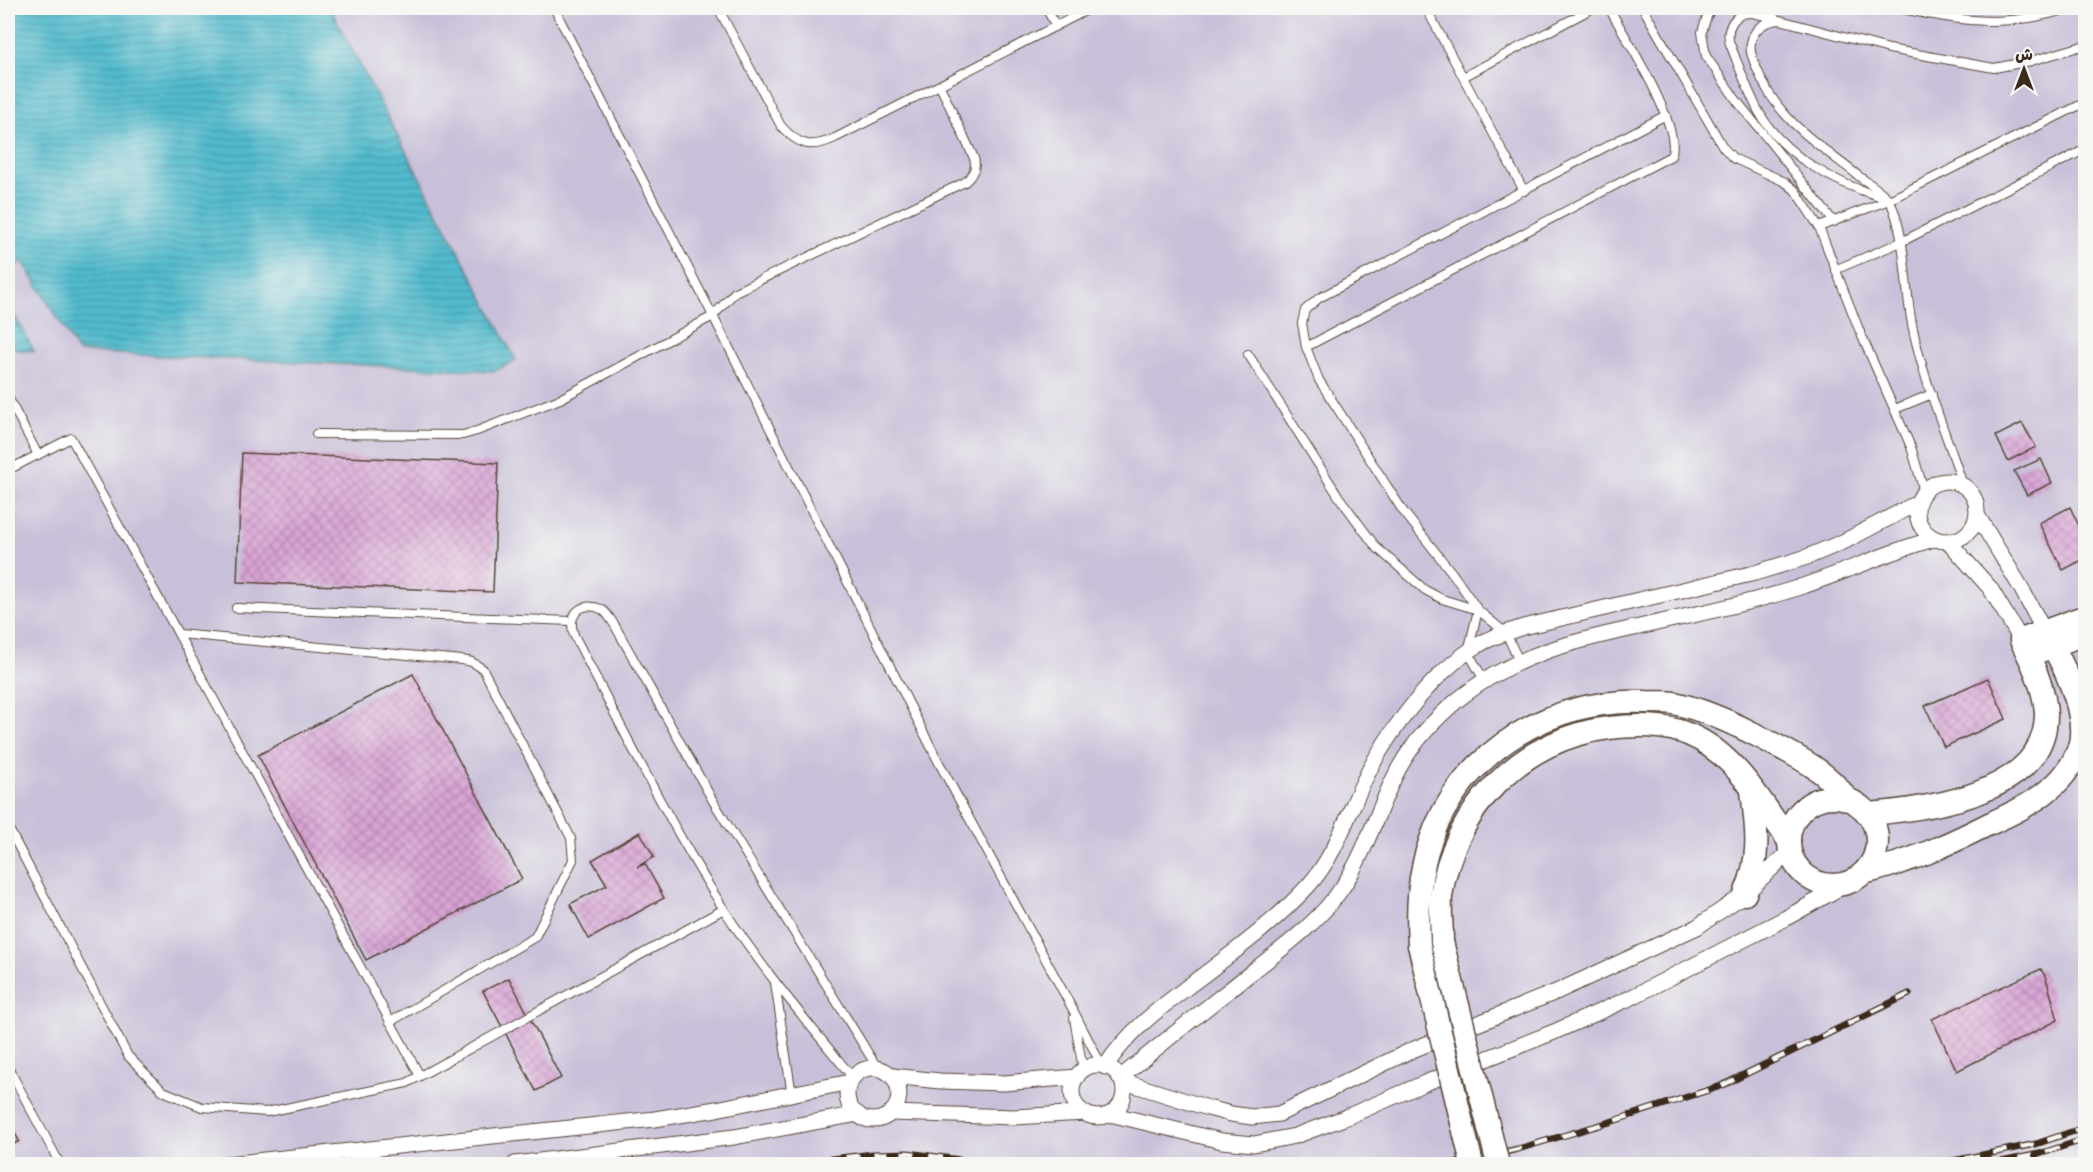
<svg xmlns="http://www.w3.org/2000/svg" width="2093" height="1172" font-family="'Architects Daughter','Playpen Sans Arabic',sans-serif">
<style>
.industrial{fill:#c8bfd8}
.water{fill:url(#water-rules);stroke:#467276;stroke-width:1.5}
.building{fill:url(#building-cross-hatch)}
.lines{fill:none;stroke-linecap:round;stroke-linejoin:round}
.lane-casing{stroke:#564537;stroke-width:10}
.street-casing{stroke:#564537;stroke-width:17}
.primary-casing{stroke:#564537;stroke-width:25}
.lane{stroke:#fff;stroke-width:8}
.street{stroke:#fff;stroke-width:15}
.primary{stroke:#fff;stroke-width:22}
.rail-casing{stroke:#3b2a1e;stroke-width:7}
.rail{stroke:#f6f6f2;stroke-width:4.5;stroke-dasharray:14;stroke-linecap:butt}
.primary-bridge-casing{stroke:#564537;stroke-width:25;stroke-linecap:butt}
.primary-bridge{stroke:#fff;stroke-width:22}
</style>
<defs>
<pattern id="water-rules" width="6" height="5" patternUnits="userSpaceOnUse" patternTransform="scale(1.5)"><rect width="6" height="5" fill="#51bbce"/><path d="M0 2.5h6" fill="none" stroke="#4498a7"/></pattern>
<pattern id="building-cross-hatch" width="8" height="8" patternUnits="userSpaceOnUse" patternTransform="scale(1.5)"><rect width="8" height="8" fill="#d9a4d6"/><path d="M0 0l8 8M0 8l8-8" fill="none" stroke="#b186ad"/></pattern>
</defs>
<rect width="100%" height="100%" fill="#f6f6f2"/>
<filter id="ink" filterUnits="userSpaceOnUse"><feTurbulence type="fractalNoise" baseFrequency=".0167" numOctaves="2"/><feDisplacementMap in="SourceGraphic" scale="12" xChannelSelector="R" yChannelSelector="G"/><feConvolveMatrix kernelMatrix="1 2 1 2 8 2 1 2 1" color-interpolation-filters="sRGB"/></filter>
<filter id="wash" filterUnits="userSpaceOnUse"><feTurbulence type="fractalNoise" baseFrequency=".008" numOctaves="4" result="noise"/><feDisplacementMap in="SourceGraphic" scale="24" xChannelSelector="R" yChannelSelector="G"/><feGaussianBlur stdDeviation="1.35" result="paint"/><feColorMatrix in="noise" values="0 0 0 0 0 0 0 0 0 0 0 0 0 0 0 0 0 1.4 0 .05"/><feComposite in="paint" operator="in"/></filter>
<g filter="url(#wash)">
<rect width="100%" height="100%" fill="#f2e0c6"/>
<polygon class="industrial" points="330,8 2085,8 2085,1164 8,1164 8,335 16,350 34,351 8,304 8,270 23,261 78,352 495,371 516,360"/>
<g class="water">
<polygon points="8,8 330,8 516,360 495,371 78,352 23,261 8,270"/>
<polygon points="8,304 34,351 16,350 8,335"/>
</g>
<g id="blocks">
<g class="building">
<polygon points="2022,423 2036,447 2008,461 1996,436"/>
<polygon points="242,453 498,463 493,592 237,582"/>
<polygon points="2041,459 2052,483 2027,495 2014,471"/>
<polygon points="2070,507 2086,541 2086,558 2063,570 2039,523"/>
<polygon points="413,674 522,879 366,960 258,755"/>
<polygon points="1988,678 2006,719 1944,747 1925,706"/>
<polygon points="640,832 654,857 637,867 645,864 664,898 589,939 570,904 607,885 592,860"/>
<polygon points="2041,969 2046,978 2058,1020 1957,1071 1932,1019"/>
<polygon points="509,978 561,1078 536,1091 483,991"/>
<polygon points="8,1119 19,1141 8,1148"/>
</g>
</g>
</g>
<g filter="url(#ink)">
<use href="#blocks" fill-opacity="0" stroke="#564537" stroke-width="1.5"/>
<g class="lines">
<defs>
<g id="lane">
<polyline points="554,8 713,316 937,759 1072,1008 1102,1066"/>
<path d="M718,8L781,126C799,146 811,149 835,138L1056,26"/>
<polyline points="1046,8 1056,26 1091,8"/>
<polyline points="1426,8 1524,191"/>
<polyline points="1643,8 1723,147 1733,158 1785,182 1795,190 1819,227 1860,332 1911,447 1924,491"/>
<polyline points="1712,8 1707,16 1702,32 1706,56 1737,101 1834,222"/>
<path d="M1897,8C1962,21 2006,29 2071,8"/>
<path d="M1775,18C1768,17 1759,14 1751,13C1734,12 1725,29 1730,44C1739,66 1747,90 1759,112C1784,157 1836,184 1885,198"/>
<polyline points="1463,77 1593,8"/>
<polyline points="1819,227 1889,200 2086,102"/>
<polyline points="1837,269 1901,242 2086,149"/>
<path d="M1306,347L1671,156C1684,129 1624,35 1609,8"/>
<polyline points="1248,354 1339,497 1376,547 1425,590 1442,599 1478,610"/>
<polyline points="8,397 38,455"/>
<polyline points="1895,409 1932,394"/>
<path d="M316,434L463,435L477,431L560,399L713,316L735,292L965,182C973,175 977,168 974,158L940,86"/>
<polyline points="8,470 71,438 420,1076"/>
<path d="M1963,485C1946,433 1924,382 1913,329C1904,289 1907,239 1891,203C1886,193 1869,184 1860,177C1818,144 1777,120 1757,69C1753,59 1748,50 1752,39C1756,26 1768,21 1780,20L1889,49L1994,68L2031,61L2086,45"/>
<polyline points="236,608 571,621"/>
<polyline points="1478,610 1468,652 1484,680"/>
<polyline points="179,634 462,660 472,662 483,669 571,838 573,860 535,937 390,1022"/>
<polyline points="1519,661 1506,633 1478,610 1453,574 1403,511 1319,380 1306,347 1302,323 1305,310 1319,298 1666,115"/>
<polyline points="8,827 128,1056 163,1091 202,1107 267,1112 407,1083 724,909"/>
<polyline points="775,983 792,1095"/>
<polyline points="1074,1018 1083,1070"/>
<polyline points="8,1067 60,1164"/>
<path d="M853,1078C808,1023 761,968 723,908C667,820 622,727 574,635C567,616 580,600 601,609C607,612 610,619 614,624L713,801L878,1069"/>
</g>
<g id="street">
<circle cx="1947" cy="511" r="30"/>
<polyline points="1977,515 2020,586 2044,631"/>
<polyline points="1948,541 1990,588 2021,640"/>
<circle cx="1098" cy="1091" r="26"/>
<path d="M1105,1067C1127,1033 1157,1010 1190,985C1231,954 1273,924 1308,886C1334,858 1346,819 1362,785C1385,735 1432,672 1480,644C1493,636 1509,632 1523,627L1755,573L1807,557L1845,541L1917,503"/>
<circle cx="873" cy="1094" r="26"/>
<polyline points="892,1076 940,1081 1004,1083 1077,1077"/>
<path d="M1120,1078C1163,1042 1208,1007 1252,972C1284,947 1319,922 1342,888C1367,851 1378,807 1399,768C1414,741 1437,717 1460,698C1514,655 1573,641 1639,627C1691,615 1744,605 1794,589C1842,574 1886,552 1934,539"/>
<polyline points="1122,1081 1208,1108 1231,1114 1252,1117 1279,1114 1412,1050 1556,992 1697,927 1745,894 1790,851"/>
<polyline points="891,1113 1014,1117 1085,1113"/>
<polyline points="1110,1114 1222,1141 1254,1144 1295,1136 1344,1118 1425,1083 1554,1032 1630,998 1786,918 1850,882"/>
<polyline points="227,1164 655,1119 716,1109 850,1082"/>
<polyline points="515,1164 734,1137 858,1114"/>
</g>
<g id="primary">
<polyline points="2038,652 2086,633"/>
<circle cx="1833" cy="841" r="44"/>
<path d="M1868,814C1928,809 2047,794 2046,714C2045,689 2032,662 2021,640L2086,616"/>
<path d="M1863,873C1908,863 1947,845 1987,825C2009,815 2033,804 2051,788C2065,777 2076,760 2080,743C2087,709 2061,659 2044,631"/>
<path d="M1745,894C1761,857 1757,831 1752,791"/>
<path d="M1442,942C1442,927 1440,911 1441,896C1453,809 1522,738 1609,728C1636,725 1665,724 1690,735C1735,754 1762,803 1789,841"/>
<path d="M1419,945C1417,910 1418,875 1430,842C1461,751 1553,697 1646,702C1655,702 1665,702 1674,703C1704,710 1731,722 1758,736C1788,752 1827,769 1846,798"/>
</g>
</defs>
<use href="#lane" class="lane-casing"/>
<use href="#street" class="street-casing"/>
<use href="#primary" class="primary-casing"/>
<use href="#lane" class="lane"/>
<use href="#street" class="street"/>
<use href="#primary" class="primary"/>
<defs>
<g id="rail">
<polyline points="790,1164 873,1154 908,1153 990,1164"/>
<polyline points="1453,1164 1518,1149 1610,1122 1721,1086 1909,994"/>
<polyline points="1938,1164 2036,1144 2086,1127"/>
<polyline points="1991,1164 2039,1154 2086,1139"/>
</g>
</defs>
<use href="#rail" class="rail-casing"/>
<use href="#rail" class="rail"/>
<defs>
<g id="primary-bridge">
<polyline points="1442,942 1498,1164"/>
<polyline points="1419,945 1472,1164"/>
</g>
</defs>
<use href="#primary-bridge" class="primary-bridge-casing"/>
<use href="#primary-bridge" class="primary-bridge"/>
</g>
</g>
<rect width="2093" height="1172" fill="none" stroke="#f6f6f2" stroke-width="30"/>
<g transform="translate(2024 69)" stroke="#f6f6f2" stroke-width="4.5" paint-order="stroke">
<path d="M0-4.5L10 22L0 15L-10 22Z" fill="#3b2a1e"/>
<text y="-9" font-size="16" font-weight="bold" text-anchor="middle" fill="#3b2a1e">ش</text>
</g>
</svg>
